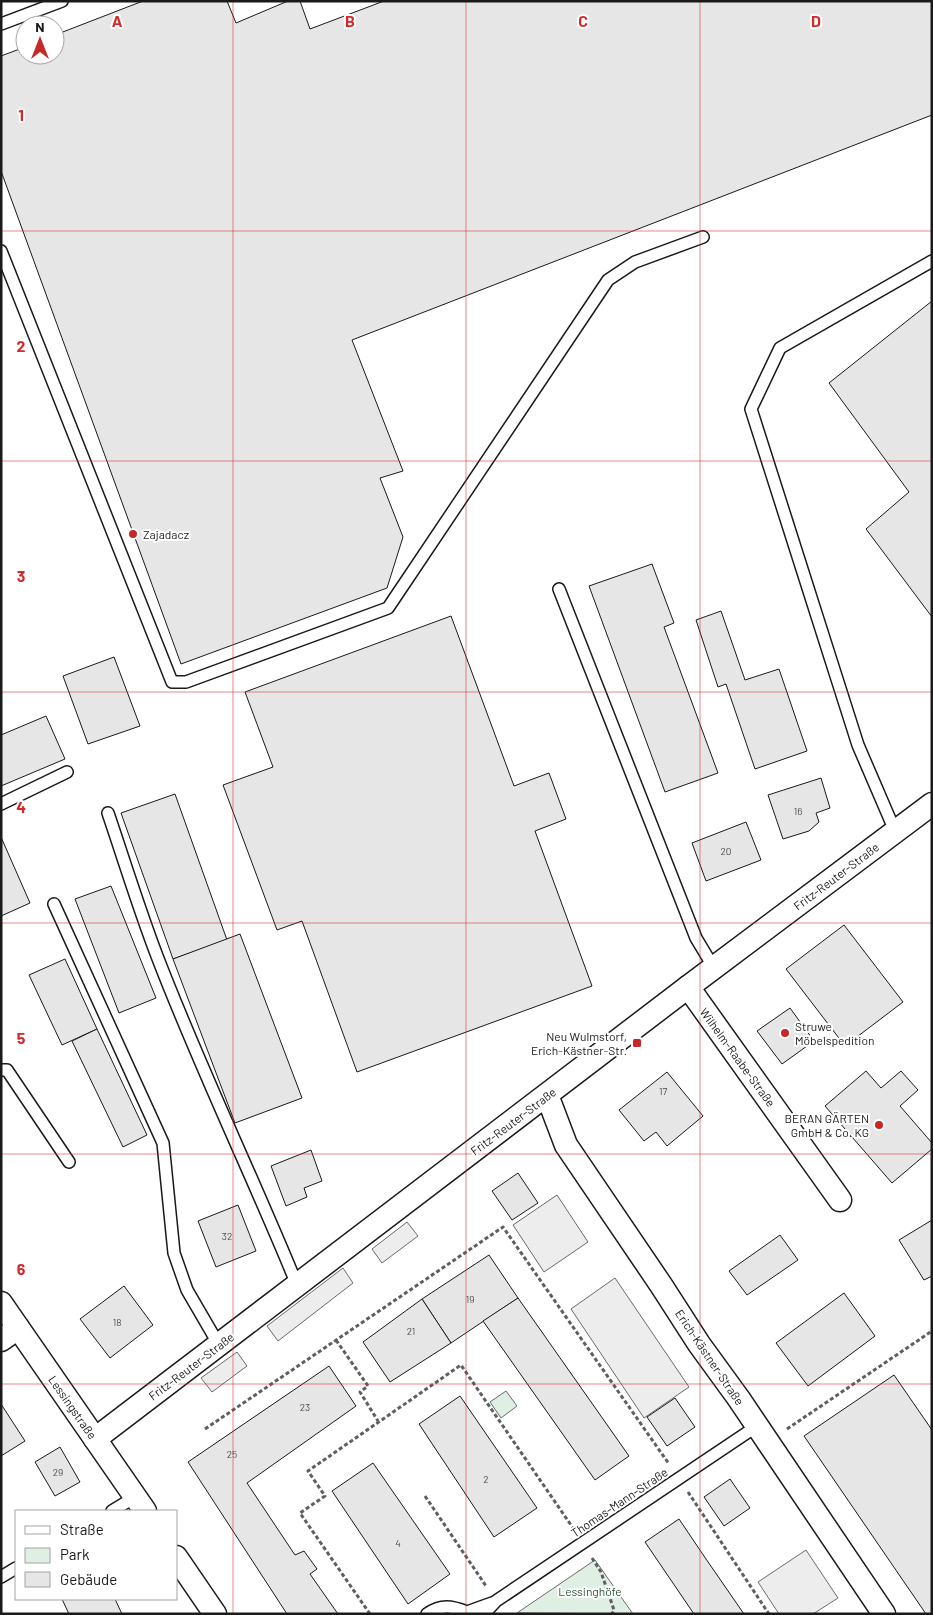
<svg xmlns="http://www.w3.org/2000/svg" width="933" height="1615" font-family="Barlow,sans-serif">
<style>
.green{fill:#e0efe3;stroke:#6a6a6a}
.parking{fill:#ededed;stroke:#6a6a6a}
.building{fill:#e6e6e6;stroke:#1a1a1a}
.lines{fill:none;stroke-linecap:round;stroke-linejoin:round}
.lane-casing{stroke:#1a1a1a;stroke-width:14}
.street-casing{stroke:#1a1a1a;stroke-width:25}
.path{stroke:#5f5f5f;stroke-width:3;stroke-dasharray:4 2.5;stroke-linecap:butt}
.lane{stroke:#fff;stroke-width:11}
.street{stroke:#fff;stroke-width:22}
.grid{fill:none;stroke:#d62828;stroke-width:1;stroke-opacity:0.55}
.poi-dot{fill:#c62828;stroke:#fff;stroke-width:2}
.labels{text-anchor:middle;dominant-baseline:central;stroke-width:4;stroke-linejoin:round;paint-order:stroke}
.number-label{font-size:10px;fill:#4d4d4d}
.poi-label{font-size:12px;fill:#1a1a1a;stroke:#fff;text-anchor:start}
.street-label{font-size:12px;fill:#1a1a1a;stroke:#fff}
.park-label{font-size:12px;fill:#2b5a34;stroke:#fff}
.grid-label{font-size:16px;text-anchor:middle;font-weight:bold;fill:#d62828;stroke:#fff;stroke-width:4;stroke-linejoin:round;paint-order:stroke}
</style>
<rect width="100%" height="100%" fill="#fff"/>
<g class="green">
<polygon points="506,1391 517,1406 501,1418 490,1402"/>
<polygon points="595,1560 633,1614 517,1613"/>
</g>
<g class="parking">
<polygon points="557,1195 588,1242 544,1272 513,1225"/>
<polygon points="407,1222 418,1236 382,1263 372,1249"/>
<polygon points="343,1268 353,1283 278,1341 267,1326"/>
<polygon points="615,1278 689,1387 644,1418 571,1309"/>
<polygon points="237,1352 247,1366 212,1392 201,1378"/>
<polygon points="806,1550 838,1598 813,1614 779,1614 758,1582"/>
</g>
<g class="building">
<polygon points="143,1 227,1 236,23 288,1 300,1 310,29 384,1 932,1 932,115 352,340 403,471 380,478 403,537 387,588 181,664 1,171 1,56 25,47 25,55 55,55 55,35"/>
<polygon points="932,301 932,617 866,529 909,492 829,383"/>
<polygon points="652,564 674,623 664,627 718,773 665,792 589,586"/>
<polygon points="721,611 745,680 779,669 807,751 755,769 726,684 718,687 696,620"/>
<polygon points="451,616 514,786 549,773 566,819 535,831 592,986 357,1072 302,921 277,930 223,785 273,767 245,692"/>
<polygon points="114,657 140,726 88,744 63,676"/>
<polygon points="46,716 65,759 1,786 1,735"/>
<polygon points="821,778 830,808 816,813 819,822 809,831 783,839 768,795"/>
<polygon points="175,794 227,940 173,959 121,813"/>
<polygon points="746,822 761,860 706,881 692,843"/>
<polygon points="1,837 30,903 1,916"/>
<polygon points="111,886 156,998 119,1013 75,899"/>
<polygon points="844,925 903,1002 845,1046 786,969"/>
<polygon points="240,934 302,1098 235,1123 173,959"/>
<polygon points="65,959 97,1029 62,1045 29,975"/>
<polygon points="790,1008 814,1041 782,1064 757,1031"/>
<polygon points="97,1029 147,1135 123,1147 72,1041"/>
<polygon points="866,1071 881,1088 901,1071 918,1090 900,1106 932,1143 932,1149 892,1183 825,1106"/>
<polygon points="667,1072 703,1116 667,1146 656,1132 644,1141 619,1110"/>
<polygon points="311,1150 322,1181 304,1188 307,1197 286,1206 271,1166"/>
<polygon points="518,1173 538,1203 512,1220 492,1191"/>
<polygon points="238,1205 256,1251 216,1267 198,1221"/>
<polygon points="932,1220 932,1276 924,1280 899,1240"/>
<polygon points="780,1235 798,1260 747,1295 729,1271"/>
<polygon points="489,1255 518,1298 451,1343 422,1299"/>
<polygon points="124,1286 153,1325 110,1358 80,1319"/>
<polygon points="844,1293 875,1336 808,1386 776,1343"/>
<polygon points="518,1298 629,1456 595,1480 483,1321"/>
<polygon points="422,1299 451,1343 390,1382 363,1342"/>
<polygon points="329,1366 356,1406 247,1483 295,1555 304,1551 317,1569 310,1574 338,1614 287,1614 188,1462"/>
<polygon points="894,1375 932,1430 932,1614 926,1614 804,1436"/>
<polygon points="460,1396 537,1508 494,1537 419,1424"/>
<polygon points="675,1398 695,1427 667,1446 647,1417"/>
<polygon points="1,1404 25,1441 1,1456"/>
<polygon points="60,1447 80,1482 55,1496 35,1462"/>
<polygon points="373,1463 450,1574 408,1604 332,1491"/>
<polygon points="730,1479 750,1508 724,1526 704,1497"/>
<polygon points="679,1519 706,1559 744,1614 694,1614 645,1542"/>
<polygon points="62,1599 115,1599 122,1614 69,1614"/>
</g>
<g class="lines">
<defs>
<g id="lane">
<polyline points="1,24 62,1"/>
<polyline points="1,251 172,682 186,682 388,608 608,280 635,262 703,237"/>
<polyline points="559,589 696,938 714,968"/>
<polyline points="1,804 67,772"/>
<path d="M108,813C124,860 139,909 157,956C200,1068 252,1175 297,1285"/>
<polyline points="895,831 858,745 751,409 780,348 932,261"/>
<polyline points="54,904 163,1143 174,1253 187,1290 219,1345"/>
<polyline points="1,1070 7,1070 69,1162"/>
<polyline points="112,1511 135,1497"/>
<polyline points="1,1577 16,1568"/>
<path d="M427,1614C441,1604 452,1606 467,1612L492,1603"/>
<polyline points="484,1614 496,1601 757,1426"/>
</g>
<g id="street">
<polyline points="688,987 840,1200"/>
<polyline points="547,1095 566,1145 661,1285 699,1344 739,1399 884,1614"/>
<polyline points="1,1303 145,1511"/>
<polyline points="1,1340 18,1328"/>
<polyline points="95,1439 688,987 932,804"/>
<polyline points="176,1557 215,1614"/>
</g>
</defs>
<use href="#lane" class="lane-casing"/>
<use href="#street" class="street-casing"/>
<g class="path">
<polyline points="336,1340 368,1386 360,1392 378,1421"/>
<polyline points="205,1429 503,1227 669,1464"/>
<polyline points="787,1429 932,1331"/>
<polyline points="688,1492 769,1614"/>
<polyline points="425,1496 486,1586"/>
<polyline points="592,1558 601,1572 614,1610 612,1614"/>
<polyline points="370,1614 300,1513 325,1496 308,1471 461,1365 573,1528"/>
</g>
<use href="#lane" class="lane"/>
<use href="#street" class="street"/>
</g>
<path class="grid" d="M233,1V1614M466,1V1614M700,1V1614M1,231H932M1,461H932M1,692H932M1,923H932M1,1154H932M1,1384H932"/>
<g class="poi-dot">
<circle cx="133" cy="534" r="5"/>
<circle cx="785" cy="1033" r="5"/>
<rect x="632" y="1038" width="10" height="10" rx="2.5"/>
<circle cx="879" cy="1125" r="5"/>
</g>
<g class="labels">
<g class="number-label">
<text x="798" y="811">16</text>
<text x="726" y="851">20</text>
<text x="663" y="1091">17</text>
<text x="227" y="1236">32</text>
<text x="470" y="1299">19</text>
<text x="117" y="1322">18</text>
<text x="411" y="1331">21</text>
<text x="305" y="1407">23</text>
<text x="232" y="1454">25</text>
<text x="58" y="1472">29</text>
<text x="486" y="1479">2</text>
<text x="398" y="1543">4</text>
</g>
<g class="poi-label">
<text x="143" y="534">Zajadacz</text>
<text x="795" y="1026">Struwe<tspan x="795" dy="14">Möbelspedition</tspan></text>
<text x="627" y="1036" text-anchor="end">Neu Wulmstorf,<tspan x="627" dy="14">Erich-Kästner-Str.</tspan></text>
<text x="869" y="1118" text-anchor="end">BERAN GÄRTEN<tspan x="869" dy="14">GmbH &amp; Co. KG</tspan></text>
</g>
<g class="street-label">
<text transform="translate(836 876) rotate(-37)">Fritz-Reuter-Straße</text>
<text transform="translate(738 1057) rotate(54)">Wilhelm-Raabe-Straße</text>
<text transform="translate(513 1121) rotate(-37)">Fritz-Reuter-Straße</text>
<text transform="translate(710 1357) rotate(56)">Erich-Kästner-Straße</text>
<text transform="translate(191 1366) rotate(-37)">Fritz-Reuter-Straße</text>
<text transform="translate(73 1407) rotate(55)">Lessingstraße</text>
<text transform="translate(619 1502) rotate(-34)">Thomas-Mann-Straße</text>
</g>
<g class="park-label">
<text x="590" y="1591">Lessinghöfe</text>
</g>
</g>
<g class="grid-label">
<text x="117" y="27">A</text>
<text x="350" y="27">B</text>
<text x="583" y="27">C</text>
<text x="816" y="27">D</text>
<text x="21" y="121">1</text>
<text x="21" y="352">2</text>
<text x="21" y="582">3</text>
<text x="21" y="813">4</text>
<text x="21" y="1044">5</text>
<text x="21" y="1275">6</text>
</g>
<rect width="933" height="1615" fill="none" stroke="#1a1a1a" stroke-width="5"/>
<rect x="15" y="1510" width="162" height="90" fill="#ffffff" stroke="#a3a3a3"/>
<rect x="25" y="1526" width="25" height="8" fill="#ffffff" stroke="#a3a3a3"/>
<text x="60" y="1535" font-size="15" fill="#1a1a1a">Straße</text>
<rect x="25" y="1548" width="25" height="15" fill="#e0efe3" stroke="#a3a3a3"/>
<text x="60" y="1560" font-size="15" fill="#1a1a1a">Park</text>
<rect x="25" y="1572" width="25" height="15" fill="#e6e6e6" stroke="#a3a3a3"/>
<text x="60" y="1585" font-size="15" fill="#1a1a1a">Gebäude</text>
<g transform="translate(40 40)"><circle r="24" fill="#ffffff" stroke="#a3a3a3"/>
<path d="M0-4L9 19L0 12L-9 19Z" fill="#c62828"/>
<text y="-8" font-size="14" font-weight="bold" text-anchor="middle" fill="#1a1a1a">N</text>
</g>
</svg>
